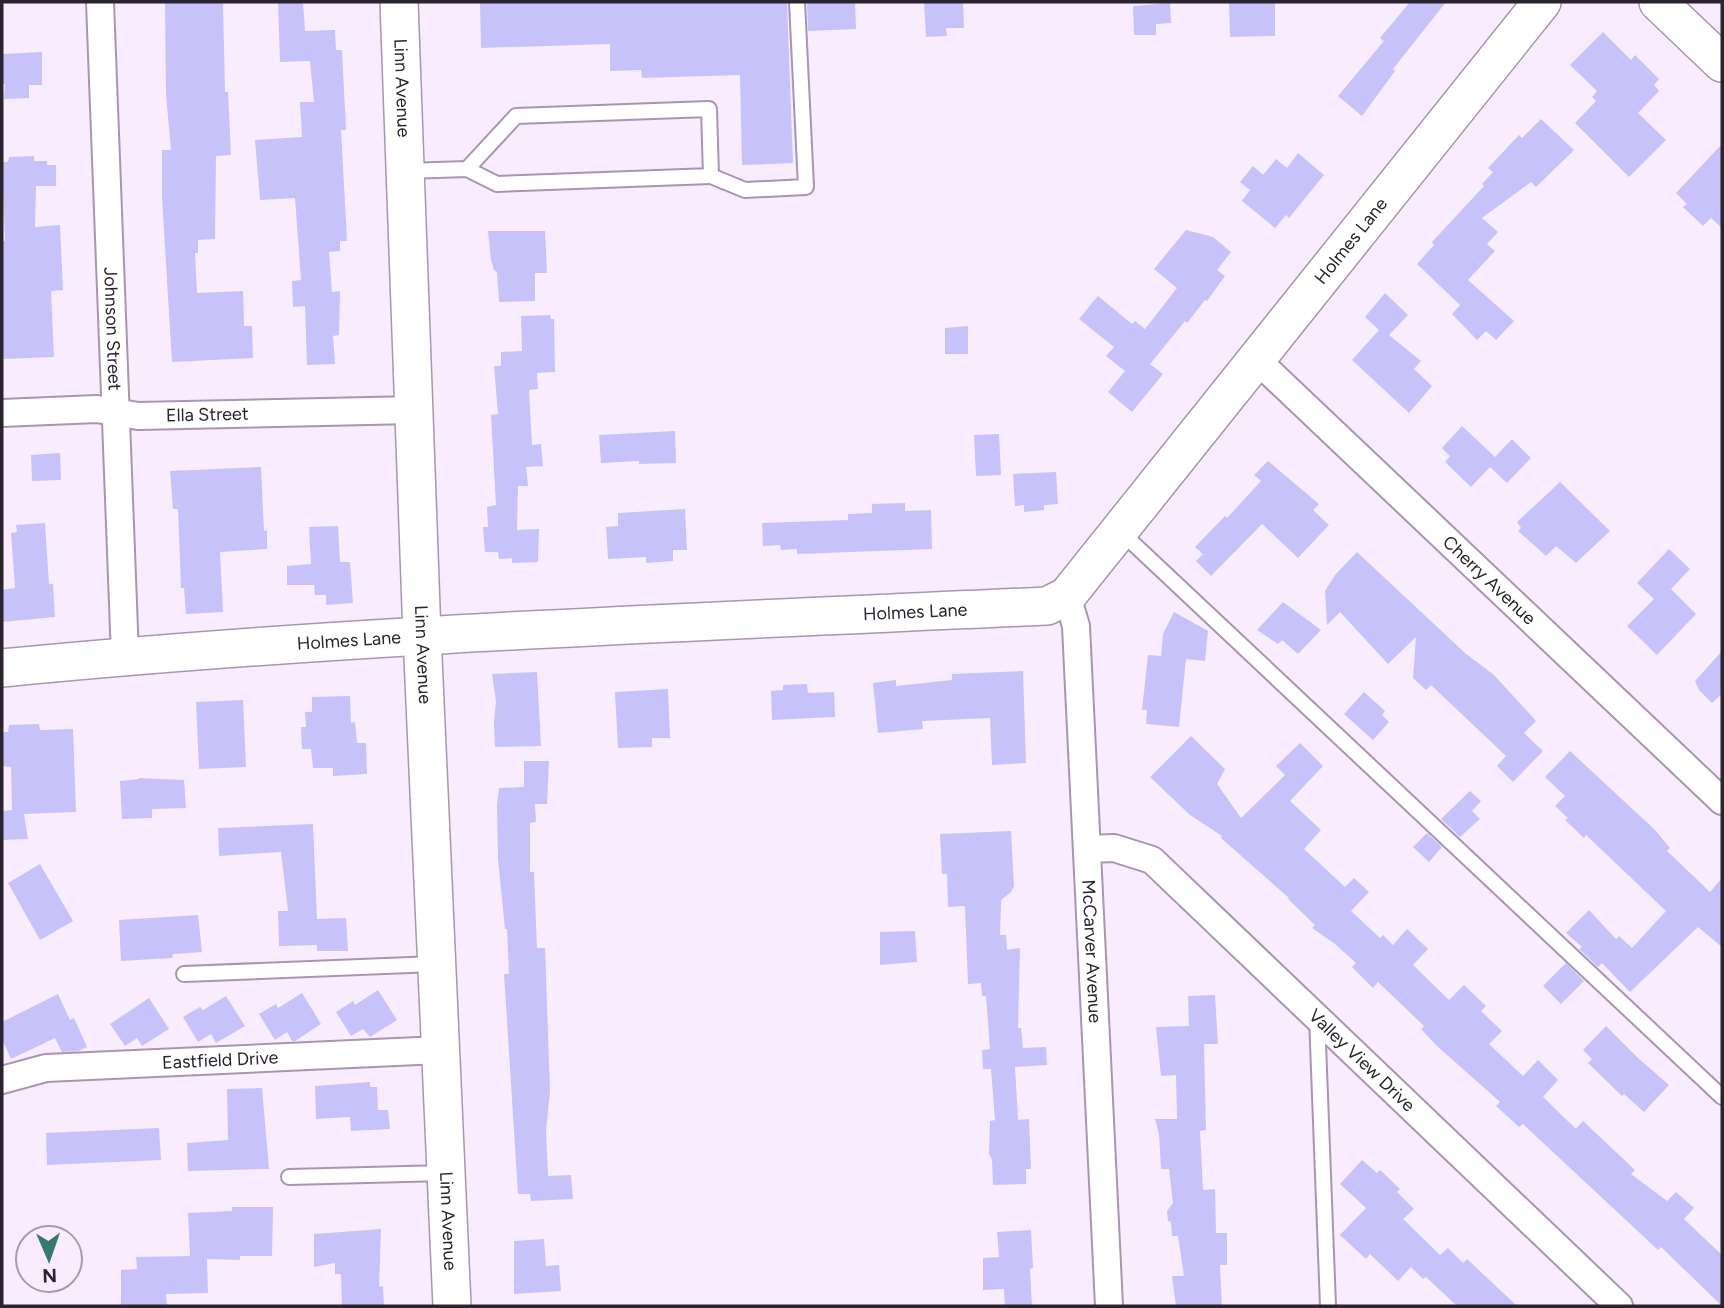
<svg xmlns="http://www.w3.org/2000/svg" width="1724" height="1308" font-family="Figtree,sans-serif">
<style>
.building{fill:#c8c2fb}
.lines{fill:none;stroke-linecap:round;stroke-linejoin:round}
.lane-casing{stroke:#a995b1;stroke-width:18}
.street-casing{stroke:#a995b1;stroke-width:30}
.secondary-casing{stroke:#a995b1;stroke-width:40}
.lane{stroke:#fff;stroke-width:14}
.street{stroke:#fff;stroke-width:26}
.secondary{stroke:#fff;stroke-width:37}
.labels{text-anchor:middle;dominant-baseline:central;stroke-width:5;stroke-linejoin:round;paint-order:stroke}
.street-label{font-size:18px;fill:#2b232e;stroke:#f9ecfe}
</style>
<rect width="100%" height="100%" fill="#f9ecfe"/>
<g class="building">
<polygon points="165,2 223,2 225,92 228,92 231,155 216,156 215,239 198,240 198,253 195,253 197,293 243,291 244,326 252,326 253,358 172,362 162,198 162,150 171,150 166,94"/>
<polygon points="278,2 303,2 305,31 335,30 336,50 342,50 346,130 341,130 347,241 340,241 340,251 329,252 332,292 340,291 339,335 333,336 335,364 307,365 305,306 293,307 292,281 301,280 295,198 260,200 255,140 302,137 300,102 314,102 310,61 280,62"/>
<polygon points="480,2 787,2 793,163 742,165 740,75 642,78 641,70 610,71 610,44 481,48"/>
<polygon points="807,2 855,2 856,29 808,31"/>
<polygon points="924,2 963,2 964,28 946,28 947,36 926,37"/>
<polygon points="1229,2 1275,2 1275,36 1230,37"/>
<polygon points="1410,2 1446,2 1393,69 1395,71 1362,116 1338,96 1384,41 1380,38"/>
<polygon points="1170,3 1171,23 1156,24 1156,35 1134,35 1133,6"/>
<polygon points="1603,32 1631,60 1635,55 1659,79 1654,85 1659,91 1638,113 1666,140 1629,177 1575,123 1596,101 1592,97 1597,91 1570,65"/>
<polygon points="42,52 42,85 29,85 29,98 4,99 5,84 2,84 2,54"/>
<polygon points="1541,119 1574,150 1536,187 1531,182 1482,218 1498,232 1487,244 1495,251 1468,280 1514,321 1496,340 1486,331 1477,340 1452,314 1460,305 1417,264 1434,245 1432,242 1484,186 1482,184 1493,172 1488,168 1519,135 1522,138"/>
<polygon points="1722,144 1722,228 1711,218 1703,226 1683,207 1687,204 1676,193"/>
<polygon points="1298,153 1324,175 1289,218 1286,215 1275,228 1242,201 1250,190 1240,182 1253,166 1263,175 1276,159 1287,168"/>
<polygon points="34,156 34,161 47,161 47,165 56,165 56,186 36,186 35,227 60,225 63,290 51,291 54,357 2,359 2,241 5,241 2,162 8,162 9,157"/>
<polygon points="1186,230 1213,237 1231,252 1217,270 1225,276 1207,301 1205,300 1187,323 1185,321 1150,364 1163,374 1132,412 1108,392 1125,371 1106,356 1114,347 1079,319 1098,296 1132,324 1135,321 1145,329 1177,288 1154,269"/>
<polygon points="488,231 545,231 547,273 535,273 535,301 499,302 497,272 494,270 491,260"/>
<polygon points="1385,293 1408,315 1389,335 1421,361 1414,369 1432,386 1409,413 1352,360 1379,330 1365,317"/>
<polygon points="550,315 551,319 554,319 555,372 537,373 538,389 529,390 532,445 541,444 543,466 526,467 528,486 518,486 517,530 539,529 538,562 512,563 512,558 499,559 498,552 485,552 483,527 488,527 487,507 496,505 491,415 498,414 494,366 501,366 501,352 522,351 521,316"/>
<polygon points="968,326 968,354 945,354 945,328"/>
<polygon points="1462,426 1495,457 1512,439 1531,458 1507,483 1490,467 1471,487 1445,462 1450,456 1442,448"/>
<polygon points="675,431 676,463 639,464 639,461 601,463 599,435"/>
<polygon points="999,434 1001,475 976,476 974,435"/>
<polygon points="60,453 61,480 32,481 31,455"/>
<polygon points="1268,461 1319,504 1313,510 1329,525 1298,558 1262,524 1211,576 1196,561 1203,554 1195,547 1225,516 1227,518 1261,481 1254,475"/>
<polygon points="261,467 264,531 267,530 267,549 220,552 223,612 186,614 184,588 181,588 178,509 173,509 170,471"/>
<polygon points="1056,472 1058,504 1044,505 1044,510 1024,512 1024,505 1015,506 1013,474"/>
<polygon points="1560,482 1610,531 1576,563 1556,546 1546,556 1518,531 1521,528 1517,522"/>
<polygon points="905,503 905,511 931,510 932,549 797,554 797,549 781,550 780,545 763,546 762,523 848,520 848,514 872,513 872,504"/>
<polygon points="685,509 687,550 673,550 673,561 646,563 646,557 608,559 606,527 618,526 618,513"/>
<polygon points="45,523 49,584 53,584 55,617 2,622 2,590 15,588 11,533 17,532 16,525"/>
<polygon points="338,526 340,562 350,562 353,603 326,605 326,595 315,595 314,585 287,585 287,566 311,564 309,527"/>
<polygon points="1669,549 1690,569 1671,589 1696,614 1657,655 1627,626 1654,599 1637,583"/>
<polygon points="1357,552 1465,653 1494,675 1536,721 1524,733 1543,751 1513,782 1497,766 1506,756 1431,685 1426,690 1413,678 1416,637 1388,664 1340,612 1327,625 1325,591 1335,575"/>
<polygon points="1283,602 1321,630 1298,654 1282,640 1278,644 1257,630"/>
<polygon points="1174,612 1208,631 1205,661 1186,659 1179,727 1146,724 1147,710 1142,710 1148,655 1161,656 1163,634"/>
<polygon points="1722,651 1722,694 1712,703 1699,690 1695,681"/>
<polygon points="1023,671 1026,763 992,765 990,718 922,721 923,729 878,733 873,683 896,680 896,686 952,680 952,674"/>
<polygon points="537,672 541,746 495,747 494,721 496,702 492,674"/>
<polygon points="807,684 808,693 834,692 835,717 772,720 771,691 783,690 783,685"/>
<polygon points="668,689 670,738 652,738 652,747 618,748 615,692"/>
<polygon points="1364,692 1385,711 1382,715 1389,722 1373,740 1344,714"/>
<polygon points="350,696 351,723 355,722 357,743 366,743 367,774 333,776 333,768 313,768 311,749 302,749 301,727 306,727 305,712 312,712 312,697"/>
<polygon points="243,700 246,767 199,769 196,702"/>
<polygon points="39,724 40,730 73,729 76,812 24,814 28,839 2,840 2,811 12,810 11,767 2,766 2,732 8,732 9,725"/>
<polygon points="1191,736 1225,769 1217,784 1241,818 1285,775 1276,766 1300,743 1323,766 1290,801 1321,830 1304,849 1345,887 1354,878 1369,892 1351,911 1380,938 1383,935 1393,945 1407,929 1428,949 1413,965 1449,1000 1464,985 1486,1006 1481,1011 1502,1031 1489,1044 1523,1076 1538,1060 1558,1080 1543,1097 1576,1129 1583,1121 1635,1170 1631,1174 1667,1201 1676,1192 1694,1208 1684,1219 1722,1255 1722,1306 1661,1247 1658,1250 1523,1124 1519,1127 1496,1106 1500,1102 1437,1046 1421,1029 1424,1026 1378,982 1373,988 1352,967 1356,963 1335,944 1312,928 1315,925 1288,899 1289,898 1221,838 1222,836 1190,815 1150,777"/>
<polygon points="1570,751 1654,829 1670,848 1667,851 1710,892 1722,878 1722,947 1698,927 1630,992 1602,963 1598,967 1579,949 1582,947 1566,933 1589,910 1616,939 1619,936 1632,948 1666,911 1586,835 1584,838 1565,820 1568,818 1555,806 1565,796 1545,777"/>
<polygon points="524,761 549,761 547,804 535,804 536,822 530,823 530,872 534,872 537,948 545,948 550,1091 546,1131 548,1176 571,1175 573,1199 531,1201 530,1194 518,1194 504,974 509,974 507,929 505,929 498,859 497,805 499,788 524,787"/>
<polygon points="139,778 184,780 186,808 152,809 152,818 122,819 120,781 139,779"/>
<polygon points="1470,791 1481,801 1472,811 1480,819 1460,837 1441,819"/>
<polygon points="313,824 317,919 346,918 348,951 317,951 317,945 279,946 278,911 288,911 281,852 219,856 218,828"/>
<polygon points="1011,831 1014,886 1011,892 1001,900 1000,935 1006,935 1007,950 1020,948 1018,1028 1021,1028 1023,1048 1046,1047 1047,1065 1015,1067 1018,1120 1029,1119 1031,1169 1026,1169 1026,1184 993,1185 992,1160 989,1153 990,1121 995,1120 991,1069 983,1069 982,1050 990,1049 986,996 982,996 981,983 968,984 965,906 948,907 947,874 942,874 940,834"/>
<polygon points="1427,833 1442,847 1429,862 1413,847"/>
<polygon points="40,864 73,921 40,940 8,883"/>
<polygon points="198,915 202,952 173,954 172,958 121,961 119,920"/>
<polygon points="915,931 917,962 880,965 880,932"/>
<polygon points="1566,963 1584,981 1561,1004 1543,986"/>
<polygon points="378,990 397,1020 370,1037 363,1029 351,1036 336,1012 353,1001 355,1005"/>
<polygon points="302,993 321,1024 295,1041 292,1041 287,1032 275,1040 259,1014 276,1004 278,1008"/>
<polygon points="58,994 70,1020 74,1018 87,1047 78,1051 62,1052 55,1038 11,1059 2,1039 2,1022"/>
<polygon points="1215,995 1218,1044 1204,1044 1206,1130 1200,1131 1203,1190 1215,1189 1216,1233 1227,1233 1227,1265 1220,1265 1222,1306 1176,1306 1172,1276 1184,1276 1178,1236 1172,1236 1171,1222 1168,1221 1167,1211 1173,1203 1169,1169 1161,1169 1159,1134 1155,1119 1177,1119 1176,1075 1161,1076 1156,1027 1189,1026 1188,996"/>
<polygon points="226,996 245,1026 216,1043 211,1034 198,1042 183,1017 200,1007 203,1010"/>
<polygon points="149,998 169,1029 142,1046 137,1038 125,1046 110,1024"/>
<polygon points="1606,1026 1638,1058 1669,1085 1644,1112 1624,1094 1622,1096 1588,1063 1592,1059 1583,1050"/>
<polygon points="370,1082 370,1087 377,1087 378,1110 388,1110 390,1129 351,1131 350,1117 316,1119 315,1086"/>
<polygon points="262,1088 269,1169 188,1171 187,1143 228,1140 227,1089"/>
<polygon points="159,1128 161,1160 47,1165 46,1133"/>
<polygon points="1362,1160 1377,1173 1380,1170 1400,1189 1397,1192 1414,1209 1403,1219 1440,1255 1448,1248 1463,1263 1467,1259 1517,1306 1457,1306 1426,1277 1423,1279 1411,1267 1398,1281 1370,1254 1366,1259 1340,1235 1366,1208 1340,1184"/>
<polygon points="232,1207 273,1207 272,1256 240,1256 240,1260 207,1259 208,1293 166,1294 167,1306 121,1306 121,1270 137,1269 136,1257 190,1256 188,1213 232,1211"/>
<polygon points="381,1229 379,1287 383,1286 384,1306 342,1306 341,1274 335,1274 335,1263 314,1267 314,1234"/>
<polygon points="1031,1230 1033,1268 1030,1269 1032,1306 1005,1306 1004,1289 983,1290 983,1258 999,1257 997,1232"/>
<polygon points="544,1239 546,1266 559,1265 561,1291 514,1294 514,1241"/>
</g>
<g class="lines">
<defs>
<g id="lane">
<polyline points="406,171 467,169 497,184 711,176 709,109 516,116 467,169"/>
<polyline points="711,176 745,190 806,187 797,2"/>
<polyline points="1121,532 1722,1097"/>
<polyline points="184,974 435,964"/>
<polyline points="1317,1017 1328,1306"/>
<polyline points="289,1177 445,1173"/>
</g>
<g id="street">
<path id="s1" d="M100,2L125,656"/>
<path id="s2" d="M1257,360L1722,801"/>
<path id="s3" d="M2,413L97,409L138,416L414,410"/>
<path id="s4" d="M1067,596L1076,626L1109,1306"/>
<path id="s5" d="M1087,849L1114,848L1152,860L1619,1306"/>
<path id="s6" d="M2,1080L46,1068L440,1050"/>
</g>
<g id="secondary">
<path id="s7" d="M399,2L422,635L452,1306"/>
<polyline points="1658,2 1722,63"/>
<path id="s8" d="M2,668C349,634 698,622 1047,606L1067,596L1542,2"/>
</g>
</defs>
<use href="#lane" class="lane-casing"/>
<use href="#street" class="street-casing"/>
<use href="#secondary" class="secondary-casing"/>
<use href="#lane" class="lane"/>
<use href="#street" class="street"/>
<use href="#secondary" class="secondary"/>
</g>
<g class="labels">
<g class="street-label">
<text stroke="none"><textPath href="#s7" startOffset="86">Linn Avenue</textPath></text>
<text stroke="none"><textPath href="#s8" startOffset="1524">Holmes Lane</textPath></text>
<text stroke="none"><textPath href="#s1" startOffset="327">Johnson Street</textPath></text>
<text stroke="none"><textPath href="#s3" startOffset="206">Ella Street</textPath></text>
<text stroke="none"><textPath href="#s2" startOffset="320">Cherry Avenue</textPath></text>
<text stroke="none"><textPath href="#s8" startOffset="915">Holmes Lane</textPath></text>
<text stroke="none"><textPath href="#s8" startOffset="348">Holmes Lane</textPath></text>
<text stroke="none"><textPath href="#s7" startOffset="653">Linn Avenue</textPath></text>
<text stroke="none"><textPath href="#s4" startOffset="357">McCarver Avenue</textPath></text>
<text stroke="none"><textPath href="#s6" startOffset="220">Eastfield Drive</textPath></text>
<text stroke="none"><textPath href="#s5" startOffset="357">Valley View Drive</textPath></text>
<text stroke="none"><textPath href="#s7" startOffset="1220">Linn Avenue</textPath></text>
</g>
</g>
<rect width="1724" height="1308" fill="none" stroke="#2b232e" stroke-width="7"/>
<g transform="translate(49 1259) rotate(178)"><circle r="33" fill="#f9ecfe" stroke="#a79cab" stroke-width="2"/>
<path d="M0-5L12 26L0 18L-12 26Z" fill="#367a6d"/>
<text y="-10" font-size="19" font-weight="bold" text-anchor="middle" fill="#2b232e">N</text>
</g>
</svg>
